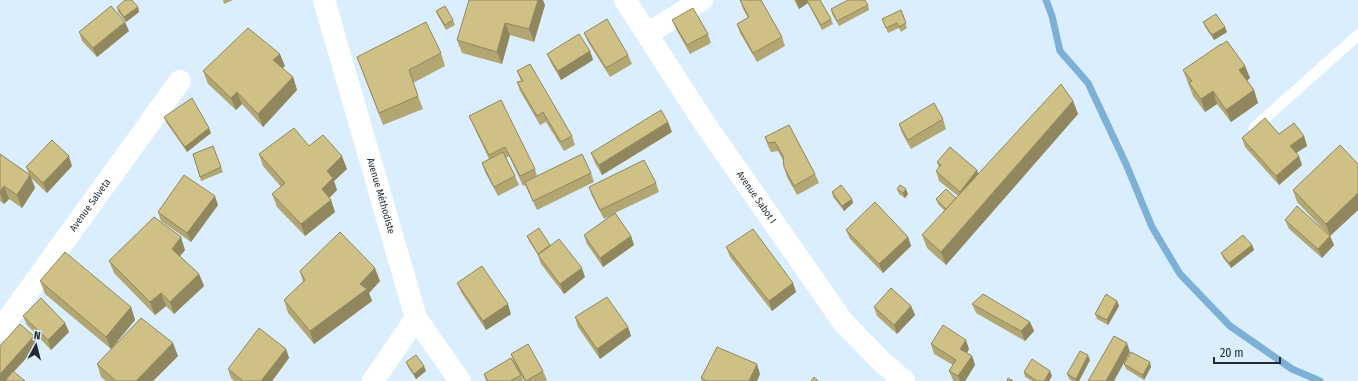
<svg xmlns="http://www.w3.org/2000/svg" width="1358" height="381" font-family="'Fira Sans Condensed',sans-serif">
<style>
.lines{fill:none;stroke-linecap:round;stroke-linejoin:round}
.stream{stroke:#7cb0d6;stroke-width:7}
.service{stroke:#fff;stroke-width:11}
.minor{stroke:#fff;stroke-width:22}
.wall{fill:#b2a673}
.shaded-wall{fill:#91875e}
.building{fill:#cfc186;stroke:#91875e}
.labels{text-anchor:middle;dominant-baseline:central;stroke-width:3.5;stroke-linejoin:round;paint-order:stroke}
.street-label{font-size:10px;fill:#222b32;stroke:#daeefd}
</style>
<rect width="100%" height="100%" fill="#daeefd"/>
<g class="lines">
<polyline class="stream" points="1046,0 1052,16 1060,51 1088,83 1126,164 1152,227 1180,274 1230,326 1292,369 1320,381"/>
<polyline class="service" points="1254,128 1358,35"/>
<g class="minor">
<path id="s1" d="M324,0L416,318L460,381"/>
<path id="s2" d="M625,0L703,121L843,322L880,360L904,381"/>
<polyline points="647,34 702,0"/>
<path id="s3" d="M0,330L180,81"/>
<polyline points="373,381 416,318"/>
</g>
</g>
<g class="wall">
<polygon points="223,0 233,0 224,4"/>
<polygon points="740,0 782,37 785,46 757,62 740,33 737,24 748,18 743,9"/>
<polygon points="794,0 820,0 831,19 833,24 822,30 808,3 799,9"/>
<polygon points="545,5 534,42 510,35 502,64 462,53 457,40"/>
<polygon points="868,5 869,10 839,26 832,14 831,9"/>
<polygon points="117,7 138,7 139,12 126,22 118,12"/>
<polygon points="901,10 907,28 901,32 899,28 888,33 882,19"/>
<polygon points="436,11 453,20 455,25 446,30 438,16"/>
<polygon points="672,20 708,34 711,43 690,54 676,29"/>
<polygon points="1203,22 1227,32 1214,40 1205,27"/>
<polygon points="129,31 97,57 82,41 79,32"/>
<polygon points="584,33 628,55 632,64 610,77 588,42"/>
<polygon points="590,51 593,60 561,80 551,63 547,54"/>
<polygon points="441,53 445,66 413,83 423,109 383,125 357,57"/>
<polygon points="285,66 282,68 293,77 297,90 263,127 242,104 236,110 208,84 203,71"/>
<polygon points="1245,66 1250,78 1247,80 1254,90 1258,103 1231,122 1217,104 1205,112 1193,96 1183,70"/>
<polygon points="517,71 572,136 575,145 564,151 546,122 540,125 520,91 517,82 521,81"/>
<polygon points="1073,101 1078,114 946,265 927,248 922,235 945,211 938,204 936,199 956,198 958,196 939,181 936,171 939,168 937,162 978,174"/>
<polygon points="469,116 535,169 537,176 591,173 594,182 537,210 528,191 525,185 523,186 509,156 506,158 515,176 519,185 498,196 485,172 482,163 489,159 473,125"/>
<polygon points="164,117 211,133 187,152 166,122"/>
<polygon points="943,119 946,129 911,149 902,133 899,124"/>
<polygon points="789,125 815,174 819,183 797,195 787,177 784,167 783,160 778,151 771,152 768,146 765,137"/>
<polygon points="672,132 602,175 595,163 591,153"/>
<polygon points="1279,134 1304,136 1307,146 1296,153 1302,165 1279,185 1245,147 1242,138"/>
<polygon points="213,146 223,172 201,181 193,154"/>
<polygon points="309,146 347,169 334,181 337,190 329,198 331,200 335,212 305,236 277,207 272,194 281,187 263,166 259,154"/>
<polygon points="0,154 29,174 26,167 72,166 47,193 31,178 35,188 22,208 9,199 4,204 0,201"/>
<polygon points="1358,164 1358,210 1330,236 1334,245 1322,258 1289,229 1285,220 1328,234 1297,202 1293,190"/>
<polygon points="656,183 659,192 615,213 631,236 634,245 603,267 587,244 584,235 611,216 604,219 592,196 589,187"/>
<polygon points="897,189 908,194 905,198 899,194"/>
<polygon points="832,192 853,203 844,211 833,197"/>
<polygon points="218,205 191,242 161,221 158,212"/>
<polygon points="846,230 908,237 911,246 883,273 850,239"/>
<polygon points="527,236 550,245 585,277 564,294 541,264 538,255 529,241"/>
<polygon points="1252,245 1254,250 1231,268 1223,258 1221,253"/>
<polygon points="726,247 793,283 796,292 772,311 730,257"/>
<polygon points="185,250 180,256 199,274 204,286 174,314 166,306 155,315 114,273 109,261"/>
<polygon points="300,271 380,281 369,293 372,301 314,344 288,313 284,300 303,282"/>
<polygon points="40,281 131,307 135,320 111,349 45,294"/>
<polygon points="457,283 511,314 486,330 461,292"/>
<polygon points="1117,301 1119,306 1108,325 1097,319 1095,314"/>
<polygon points="972,304 1030,322 1034,331 1025,341 976,313"/>
<polygon points="911,306 915,315 897,334 877,316 874,307"/>
<polygon points="23,316 65,323 69,332 51,350 27,325"/>
<polygon points="575,317 628,327 631,336 600,359 578,327"/>
<polygon points="931,344 969,349 967,353 972,356 975,365 965,381 954,381 953,380 949,371 953,365 934,354"/>
<polygon points="286,349 289,358 272,381 234,381 231,378 228,369"/>
<polygon points="511,354 543,371 547,380 546,381 524,381 521,375 523,381 486,381 484,374 514,363"/>
<polygon points="178,356 153,381 106,381 101,377 97,364"/>
<polygon points="1090,360 1079,381 1072,381 1069,379 1067,374"/>
<polygon points="406,362 426,371 416,379 408,367"/>
<polygon points="1124,364 1151,367 1144,380 1126,369"/>
<polygon points="1024,372 1052,376 1049,381 1032,381 1025,377"/>
<polygon points="760,374 757,381 702,381 701,378"/>
</g>
<g class="shaded-wall">
<polygon points="538,0 543,0 545,5 534,42 529,29"/>
<polygon points="796,0 813,0 807,1 808,3 799,9"/>
<polygon points="138,7 139,12 126,22 124,17"/>
<polygon points="125,22 129,31 97,57 93,48"/>
<polygon points="505,23 510,35 502,64 497,52"/>
<polygon points="1225,27 1227,32 1214,40 1212,35"/>
<polygon points="590,51 593,60 561,80 558,71"/>
<polygon points="280,54 285,66 277,73 273,60"/>
<polygon points="1245,66 1250,78 1244,83 1239,70"/>
<polygon points="293,77 297,90 263,127 258,114"/>
<polygon points="1254,90 1258,103 1231,122 1226,110"/>
<polygon points="1213,91 1217,104 1205,112 1201,99"/>
<polygon points="237,92 242,104 236,110 231,98"/>
<polygon points="1073,101 1078,114 946,265 941,252"/>
<polygon points="668,122 672,132 602,175 599,165"/>
<polygon points="209,128 211,133 187,152 185,147"/>
<polygon points="1304,136 1307,146 1293,155 1290,146"/>
<polygon points="69,156 72,166 47,193 43,183"/>
<polygon points="342,156 347,169 334,181 337,190 326,201 322,189 327,171"/>
<polygon points="1299,156 1302,165 1279,185 1276,176"/>
<polygon points="977,170 980,179 963,201 960,192"/>
<polygon points="30,175 35,188 22,208 17,195"/>
<polygon points="4,186 9,199 4,204 0,193 0,191"/>
<polygon points="906,189 908,194 905,198 903,193"/>
<polygon points="1358,193 1358,210 1330,236 1334,245 1322,258 1318,249 1330,236 1326,224"/>
<polygon points="215,196 218,205 191,242 187,233"/>
<polygon points="852,199 853,203 844,211 842,206"/>
<polygon points="331,200 335,212 305,236 301,224"/>
<polygon points="631,236 634,245 603,267 600,258"/>
<polygon points="181,237 185,250 176,261 172,249"/>
<polygon points="908,237 911,246 883,273 879,264"/>
<polygon points="1252,245 1254,250 1231,268 1229,263"/>
<polygon points="375,268 380,281 369,293 372,301 314,344 310,331 360,284"/>
<polygon points="582,268 585,277 564,294 560,284"/>
<polygon points="199,274 204,286 174,314 170,302"/>
<polygon points="793,283 796,292 772,311 769,301"/>
<polygon points="161,293 166,306 155,315 150,302"/>
<polygon points="1117,301 1119,306 1108,325 1107,320"/>
<polygon points="508,304 511,314 486,330 483,321"/>
<polygon points="911,306 915,315 897,334 894,325"/>
<polygon points="131,307 135,320 111,349 106,337"/>
<polygon points="1030,322 1034,331 1025,341 1021,331"/>
<polygon points="65,323 69,332 51,350 48,340"/>
<polygon points="628,327 631,336 600,359 597,349"/>
<polygon points="34,336 38,346 5,381 0,381 0,374"/>
<polygon points="966,340 969,349 964,358 960,349"/>
<polygon points="173,343 178,356 153,381 136,381"/>
<polygon points="1127,343 1130,352 1114,381 1106,381"/>
<polygon points="286,349 289,358 272,381 261,381"/>
<polygon points="1088,355 1090,360 1079,381 1076,381 1076,379"/>
<polygon points="972,356 975,365 965,381 960,381 958,376"/>
<polygon points="1150,362 1151,367 1144,380 1143,375"/>
<polygon points="757,364 760,374 757,381 749,381"/>
<polygon points="424,366 426,371 416,379 414,374"/>
<polygon points="1050,371 1052,376 1049,381 1044,381"/>
</g>
<g class="building">
<polygon points="125,0 132,0 138,7 124,17 117,7"/>
<polygon points="469,0 538,0 529,29 505,23 497,52 457,40"/>
<polygon points="740,0 761,0 782,37 753,53 737,24 749,17"/>
<polygon points="808,0 820,0 831,19 821,25 807,1"/>
<polygon points="848,0 865,0 868,5 837,21 831,9"/>
<polygon points="111,6 125,22 93,48 79,32"/>
<polygon points="445,6 453,20 445,25 436,11"/>
<polygon points="693,8 708,34 687,45 672,20"/>
<polygon points="901,10 906,23 899,27 897,23 886,28 882,19"/>
<polygon points="1216,14 1225,27 1212,35 1203,22"/>
<polygon points="607,19 628,55 606,68 584,33"/>
<polygon points="426,22 441,53 409,70 418,96 379,113 357,57"/>
<polygon points="248,28 280,54 273,60 293,77 258,114 237,92 231,98 203,71"/>
<polygon points="579,34 590,51 558,71 547,54"/>
<polygon points="1227,41 1245,66 1239,70 1254,90 1226,110 1213,91 1201,99 1189,83 1192,81 1183,70 1221,44 1221,45"/>
<polygon points="530,64 572,136 561,142 543,112 537,116 517,82 523,81 517,71"/>
<polygon points="1061,84 1073,101 941,252 922,235"/>
<polygon points="192,98 209,128 185,147 164,117"/>
<polygon points="501,100 535,169 520,176 505,147 489,155 469,116"/>
<polygon points="934,103 943,119 908,140 899,124"/>
<polygon points="661,110 668,122 599,165 591,153"/>
<polygon points="1265,118 1279,134 1294,123 1304,136 1290,146 1299,156 1276,176 1242,138"/>
<polygon points="789,125 815,174 794,186 784,167 783,156 775,142 768,143 765,137"/>
<polygon points="294,128 309,146 323,135 342,156 327,171 333,178 322,189 331,200 301,224 272,194 285,183 259,154"/>
<polygon points="52,140 69,156 43,183 26,167"/>
<polygon points="1340,145 1358,164 1358,193 1326,224 1293,190"/>
<polygon points="213,146 221,167 200,177 193,154"/>
<polygon points="950,147 977,170 960,192 936,171 941,165 937,162"/>
<polygon points="503,152 515,176 494,187 482,163"/>
<polygon points="0,154 30,175 17,195 4,186 0,191"/>
<polygon points="582,154 591,173 533,201 525,182"/>
<polygon points="644,160 656,183 600,210 589,187"/>
<polygon points="184,175 215,196 187,233 158,212"/>
<polygon points="841,185 852,199 842,206 832,192"/>
<polygon points="900,185 906,189 903,193 897,189"/>
<polygon points="946,189 956,198 946,209 936,199"/>
<polygon points="875,202 908,237 879,264 846,230"/>
<polygon points="1297,206 1330,236 1318,249 1285,220"/>
<polygon points="615,213 631,236 600,258 584,235"/>
<polygon points="154,217 181,237 172,249 199,274 170,302 161,293 150,302 109,261"/>
<polygon points="539,228 550,245 538,254 527,236"/>
<polygon points="753,229 793,283 769,301 726,247"/>
<polygon points="340,232 375,268 360,284 367,289 310,331 284,300 305,280 300,271"/>
<polygon points="1243,235 1252,245 1229,263 1221,253"/>
<polygon points="559,239 582,268 560,284 538,255"/>
<polygon points="65,252 131,307 106,337 40,281"/>
<polygon points="482,266 508,304 483,321 457,283"/>
<polygon points="891,288 911,306 894,325 874,307"/>
<polygon points="983,294 1030,322 1021,331 972,304"/>
<polygon points="1106,294 1117,301 1107,320 1095,314"/>
<polygon points="607,297 628,327 597,349 575,317"/>
<polygon points="41,298 65,323 48,340 23,316"/>
<polygon points="141,318 173,343 136,381 116,381 97,364"/>
<polygon points="20,324 34,336 0,374 0,346"/>
<polygon points="943,325 966,340 960,349 972,356 958,376 949,371 956,360 931,344"/>
<polygon points="259,328 286,349 261,381 243,381 228,369"/>
<polygon points="1114,336 1127,343 1106,381 1088,381"/>
<polygon points="528,344 543,371 526,381 511,354"/>
<polygon points="717,347 757,364 749,381 707,381 701,378"/>
<polygon points="1080,351 1088,355 1076,379 1067,374"/>
<polygon points="1131,352 1150,362 1143,375 1124,364"/>
<polygon points="416,355 424,366 414,374 406,362"/>
<polygon points="511,358 521,375 510,381 488,381 484,374"/>
<polygon points="1032,359 1050,371 1044,381 1037,381 1024,372"/>
<polygon points="13,371 25,381 5,381"/>
<polygon points="814,377 818,381 811,381"/>
<polygon points="1008,378 1013,381 1007,381"/>
</g>
<g class="labels">
<g class="street-label">
<text stroke="none"><textPath href="#s1" startOffset="204">Avenue Méthodiste</textPath></text>
<text stroke="none"><textPath href="#s2" startOffset="237">Avenue Sabot I</textPath></text>
<text stroke="none"><textPath href="#s3" startOffset="154">Avenue Salveta</textPath></text>
</g>
</g>
<g transform="translate(36 345) rotate(7)" stroke="#daeefd" stroke-width="3" paint-order="stroke">
<path d="M0-3L7 15L0 10L-7 15Z" fill="#222b32"/>
<text y="-6" font-size="11" font-weight="bold" text-anchor="middle" fill="#222b32">N</text>
</g>
<path d="M1214 357v6h66v-6" fill="none" stroke="#222b32" stroke-width="2"/>
<text x="1220" y="357" font-size="12" fill="#222b32" stroke="#daeefd" stroke-width="3" paint-order="stroke">20 m</text>
</svg>
